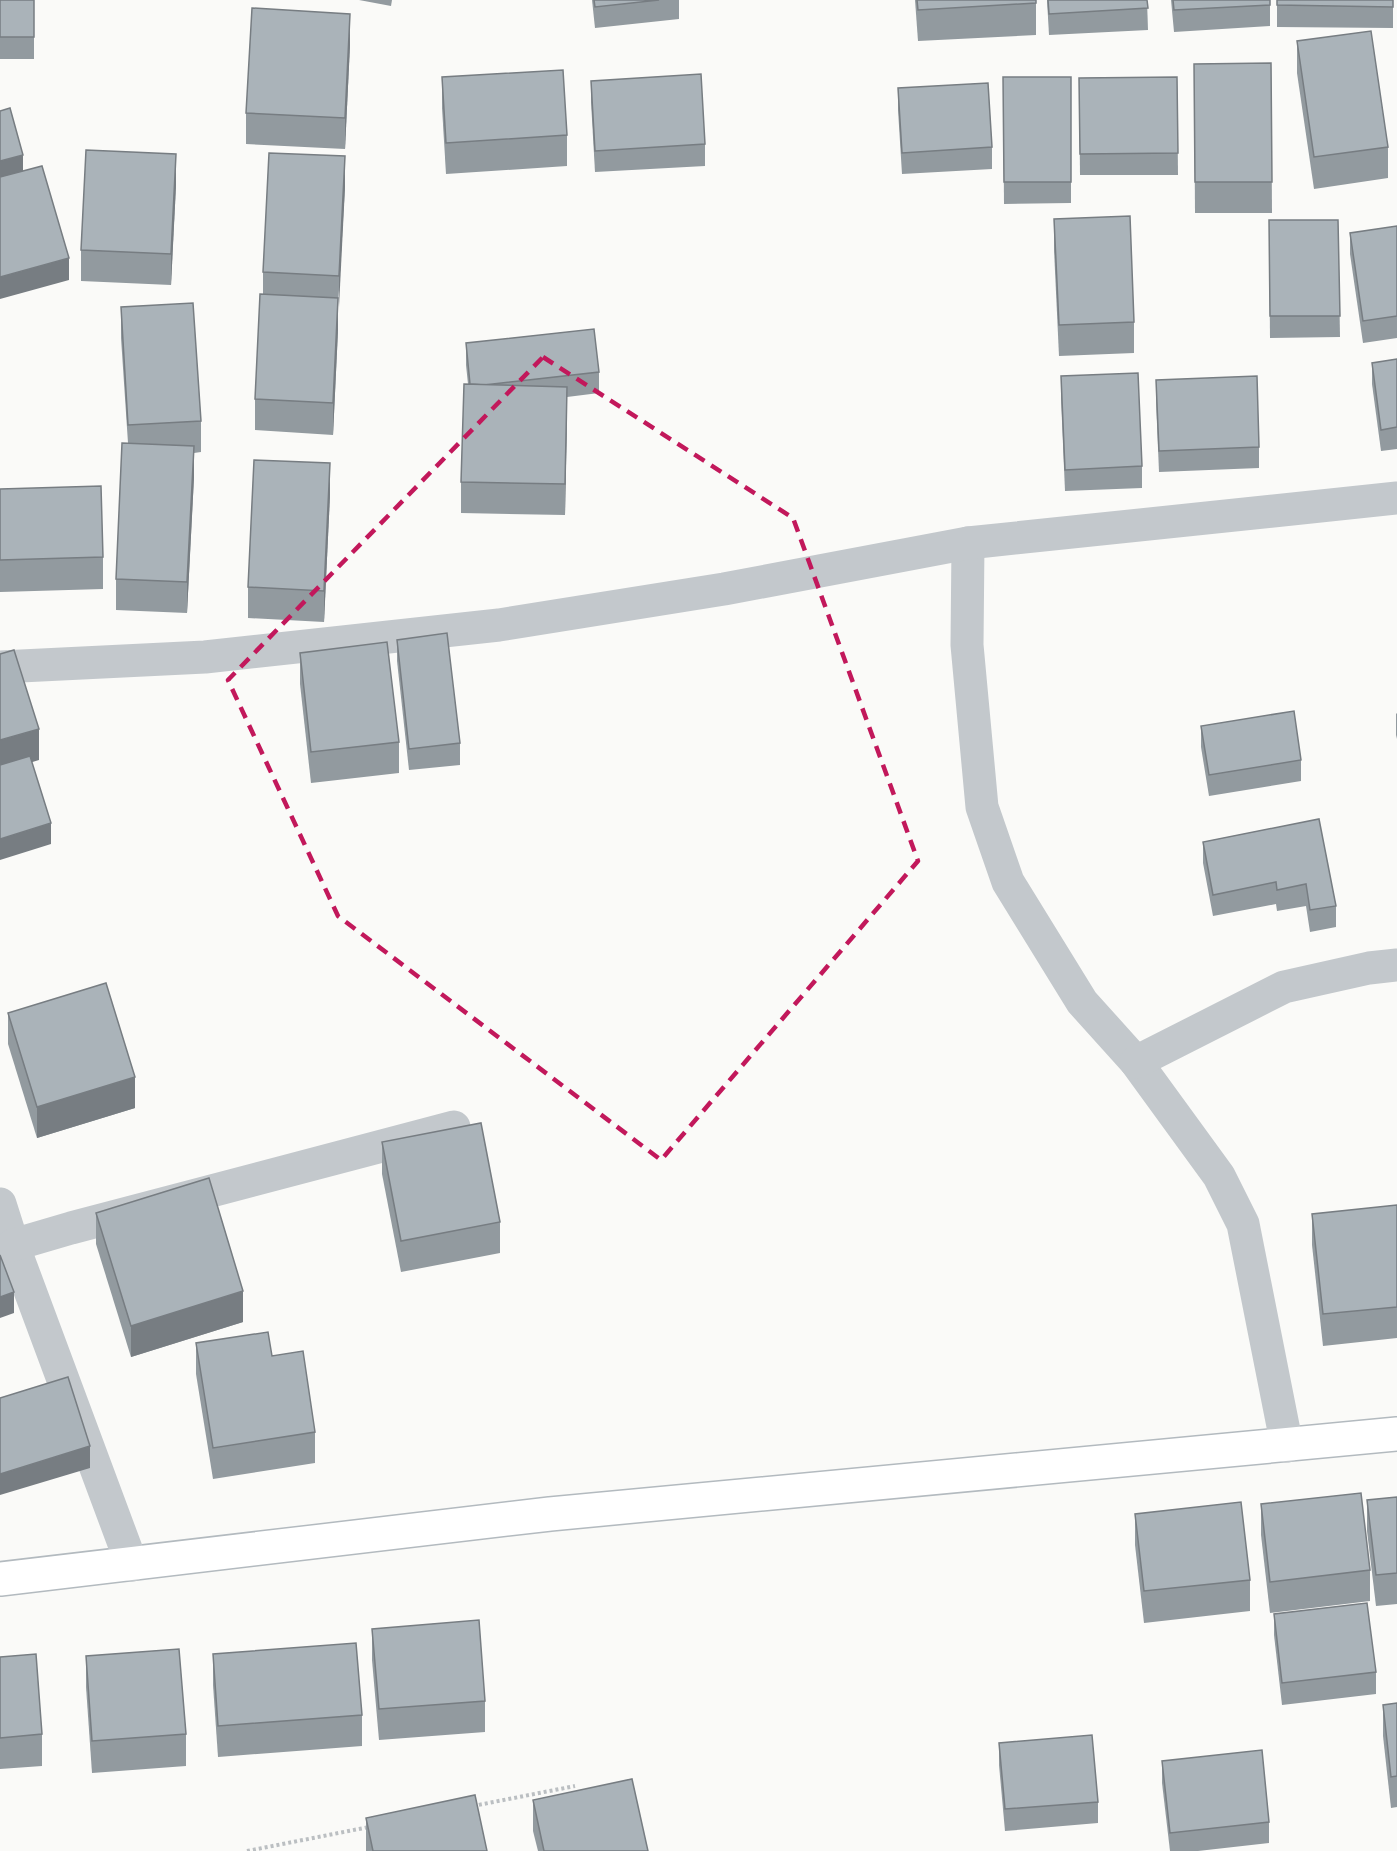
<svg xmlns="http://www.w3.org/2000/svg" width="1397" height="1851" font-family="'Titillium Web',sans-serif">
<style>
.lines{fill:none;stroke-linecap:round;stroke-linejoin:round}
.secondary-casing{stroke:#b3babf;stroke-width:36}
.path{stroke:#bbbfc2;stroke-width:4;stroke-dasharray:3 3;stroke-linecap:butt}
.street{stroke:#c3c8cc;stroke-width:33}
.secondary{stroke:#fff;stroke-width:33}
.wall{fill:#929a9f}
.shaded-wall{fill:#777d82}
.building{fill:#aab3b9;stroke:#777d82;stroke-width:1.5}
.marked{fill:none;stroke:#c2185b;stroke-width:4.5;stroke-dasharray:12 8;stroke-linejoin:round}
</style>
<rect width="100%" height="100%" fill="#fafaf8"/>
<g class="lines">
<defs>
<polyline id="secondary" points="0,1579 550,1514 1397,1434"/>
</defs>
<use href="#secondary" class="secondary-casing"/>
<g class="path">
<polyline points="473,1806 575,1786"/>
<polyline points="247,1851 369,1827"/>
</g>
<g class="street">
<polyline points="968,543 967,645 982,807 1008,882 1082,1002 1136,1062 1219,1176 1243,1224 1287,1446"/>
<polyline points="0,667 205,657 499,625 724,589 968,543 1397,498"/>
<polyline points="1136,1062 1284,987 1369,968 1397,965"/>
<polyline points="0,1204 13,1245 132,1565"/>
<polyline points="13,1245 71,1228 454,1127"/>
</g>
<use href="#secondary" class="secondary"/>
</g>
<g class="wall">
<rect x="0" y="0" width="34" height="59"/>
<polygon points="359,0 392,0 391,6"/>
<polygon points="592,0 679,0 679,19 595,28"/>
<polygon points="915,0 1036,0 1036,35 918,41"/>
<polygon points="1047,0 1147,0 1148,30 1049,35"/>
<polygon points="1171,0 1270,0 1270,26 1174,32"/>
<polygon points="1393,0 1393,28 1277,27 1277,5"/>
<polygon points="1297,41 1388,147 1388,178 1314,189 1297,73"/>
<polygon points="350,45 345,149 246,144 246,113"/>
<polygon points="1271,63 1272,213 1195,213 1194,64"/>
<polygon points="442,77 567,135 567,166 446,174 442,108"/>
<polygon points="1003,77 1071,77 1071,203 1004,204"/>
<polygon points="1177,77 1178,175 1080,175 1079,78"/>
<polygon points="591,81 705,144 705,166 595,172 591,102"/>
<polygon points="898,88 992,147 992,169 902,174 898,110"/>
<polygon points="176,185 171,285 81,281 81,250"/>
<polygon points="345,187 338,307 338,330 333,435 255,430 255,399 263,294 263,272"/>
<polygon points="1054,219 1134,322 1134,353 1059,356 1054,250"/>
<polygon points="1269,220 1338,220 1340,337 1270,338"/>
<polygon points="1397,226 1397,338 1363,343 1350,254 1350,233"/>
<polygon points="121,307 201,421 201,452 194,453 194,477 187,613 116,610 116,579 128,443 121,338"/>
<polygon points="466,343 599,372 599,393 567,397 565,515 461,513 461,482 468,384 466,365"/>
<polygon points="1397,359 1397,449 1381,451 1372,384 1372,363"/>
<polygon points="1061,376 1142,466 1142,488 1065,491 1061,398"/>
<polygon points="1156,380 1259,447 1259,468 1159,472 1156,401"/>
<polygon points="0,489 103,557 103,589 0,592"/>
<polygon points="330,495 324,622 248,618 248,587"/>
<polygon points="397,640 460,743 460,765 409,770 397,661"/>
<polygon points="300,653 399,742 399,773 311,783 300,684"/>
<polygon points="1397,713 1397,739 1396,735 1396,714"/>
<polygon points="1201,726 1301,760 1301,781 1209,796 1201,747"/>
<polygon points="1319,819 1336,906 1336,927 1310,932 1306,906 1277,911 1276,904 1213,916 1203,863 1203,842"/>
<polygon points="8,1013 135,1108 37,1138 8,1044"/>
<polygon points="382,1142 500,1222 500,1253 401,1272 382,1174"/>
<polygon points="1397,1205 1397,1338 1323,1346 1312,1245 1312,1214"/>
<polygon points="96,1213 243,1322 131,1357 96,1244"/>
<polygon points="196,1343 272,1356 315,1432 315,1463 213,1479 196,1374"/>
<polygon points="1397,1497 1397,1604 1376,1606 1367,1531 1367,1500"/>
<polygon points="1261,1504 1370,1570 1370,1601 1270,1613 1261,1535"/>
<polygon points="1135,1514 1250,1580 1250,1611 1144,1623 1135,1545"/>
<polygon points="1274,1614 1376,1672 1376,1694 1282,1705 1274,1635"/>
<polygon points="372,1629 485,1701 485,1732 379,1740 372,1660"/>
<polygon points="213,1654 362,1715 362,1746 218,1757 213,1685"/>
<polygon points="86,1656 186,1734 186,1766 92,1773 86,1687"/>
<polygon points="0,1657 42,1734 42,1766 0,1769"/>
<polygon points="1397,1703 1397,1807 1391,1808 1383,1736 1383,1705"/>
<polygon points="999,1743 1098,1802 1098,1823 1005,1831 999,1765"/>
<polygon points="1162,1761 1269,1822 1269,1843 1198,1851 1170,1851 1162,1783"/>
<polygon points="533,1800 648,1851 538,1851 533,1831"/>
<polygon points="366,1818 487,1851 366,1851"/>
</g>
<g class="shaded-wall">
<polygon points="350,14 350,45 345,149 345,118"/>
<polygon points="176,154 176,185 171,285 171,254"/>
<polygon points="23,155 23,176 0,182 0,161"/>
<polygon points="345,156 345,187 339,307 339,276"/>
<polygon points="69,258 69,280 0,299 0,277"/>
<polygon points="338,298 338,330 333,435 333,403"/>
<polygon points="567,387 567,418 565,515 565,484"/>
<polygon points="194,446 194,477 187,613 187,582"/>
<polygon points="330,463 330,495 324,622 324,591"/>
<polygon points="39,729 39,760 0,772 0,740"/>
<polygon points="51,823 51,844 0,860 0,839"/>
<polygon points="135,1077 135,1108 37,1138 37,1107"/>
<polygon points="243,1291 243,1322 131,1357 131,1326"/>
<polygon points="14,1292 14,1313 0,1318 0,1297"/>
<polygon points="90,1446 90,1468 0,1495 0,1474"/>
</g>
<g class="building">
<rect x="0" y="0" width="34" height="37"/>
<polygon points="594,0 659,0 595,7"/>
<polygon points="917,0 1036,0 1036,3 918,10"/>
<polygon points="1048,0 1147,0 1148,8 1049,14"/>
<polygon points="1173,0 1270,0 1270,5 1174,10"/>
<polygon points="1277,0 1393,0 1393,7 1277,5"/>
<polygon points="252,8 350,14 345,118 246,113"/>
<polygon points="1371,31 1388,147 1314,157 1297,41"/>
<polygon points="1271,63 1272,182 1195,182 1194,64"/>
<polygon points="563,70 567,135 446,143 442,77"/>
<polygon points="701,74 705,144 595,151 591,81"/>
<polygon points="1003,77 1071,77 1071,182 1004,182"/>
<polygon points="1177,77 1178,153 1080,154 1079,78"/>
<polygon points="988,83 992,147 902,153 898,88"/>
<polygon points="10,108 23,155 0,161 0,111"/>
<polygon points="86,150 176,154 171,254 81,250"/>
<polygon points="269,153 345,156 339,276 263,272"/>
<polygon points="42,166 69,258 0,277 0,177"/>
<polygon points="1130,216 1134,322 1059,325 1054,219"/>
<polygon points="1269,220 1338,220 1340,316 1270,316"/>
<polygon points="1397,226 1397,316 1363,321 1350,233"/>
<polygon points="260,294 338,298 333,403 255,399"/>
<polygon points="193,303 201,421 128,425 121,307"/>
<polygon points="594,329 599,372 484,385 470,384 466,343"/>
<polygon points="1397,359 1397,427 1381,430 1372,363"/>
<polygon points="1138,373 1142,466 1065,470 1061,376"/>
<polygon points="1257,376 1259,447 1159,451 1156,380"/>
<polygon points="464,384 567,387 565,484 461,482"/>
<polygon points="122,443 194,446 187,582 116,579"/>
<polygon points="254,460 330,463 324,591 248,587"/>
<polygon points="101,486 103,557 0,560 0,489"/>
<polygon points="447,633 460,743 409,749 397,640"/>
<polygon points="387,642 399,742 311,752 300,653"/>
<polygon points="14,650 39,729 0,740 0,654"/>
<polygon points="1294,711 1301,760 1209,775 1201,726"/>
<polygon points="30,756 51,823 0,839 0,765"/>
<polygon points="1319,819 1336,906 1310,910 1306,884 1277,890 1276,882 1213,895 1203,842"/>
<polygon points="106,983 135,1077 37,1107 8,1013"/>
<polygon points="481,1123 500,1222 401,1241 382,1142"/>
<polygon points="209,1178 243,1291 131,1326 96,1213"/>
<polygon points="1397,1205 1397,1307 1323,1314 1312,1214"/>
<polygon points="0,1255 14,1292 0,1297"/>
<polygon points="268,1332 272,1356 303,1351 315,1432 213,1448 196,1343"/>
<polygon points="68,1377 90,1446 0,1474 0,1398"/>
<polygon points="1361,1493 1370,1570 1270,1582 1261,1504"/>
<polygon points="1397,1497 1397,1573 1376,1575 1367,1500"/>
<polygon points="1241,1502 1250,1580 1144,1591 1135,1514"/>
<polygon points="1367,1603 1376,1672 1282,1683 1274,1614"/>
<polygon points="479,1620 485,1701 379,1709 372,1629"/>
<polygon points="356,1643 362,1715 218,1726 213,1654"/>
<polygon points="179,1649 186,1734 92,1741 86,1656"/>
<polygon points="36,1654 42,1734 0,1738 0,1657"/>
<polygon points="1397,1703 1397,1776 1391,1777 1383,1705"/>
<polygon points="1092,1735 1098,1802 1005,1809 999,1743"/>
<polygon points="1262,1750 1269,1822 1170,1833 1162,1761"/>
<polygon points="632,1779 648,1851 544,1851 533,1800"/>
<polygon points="475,1795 487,1851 373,1851 366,1818"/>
</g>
<path class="marked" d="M543,357L793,518L918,861L661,1160L338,916L228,680Z"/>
</svg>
